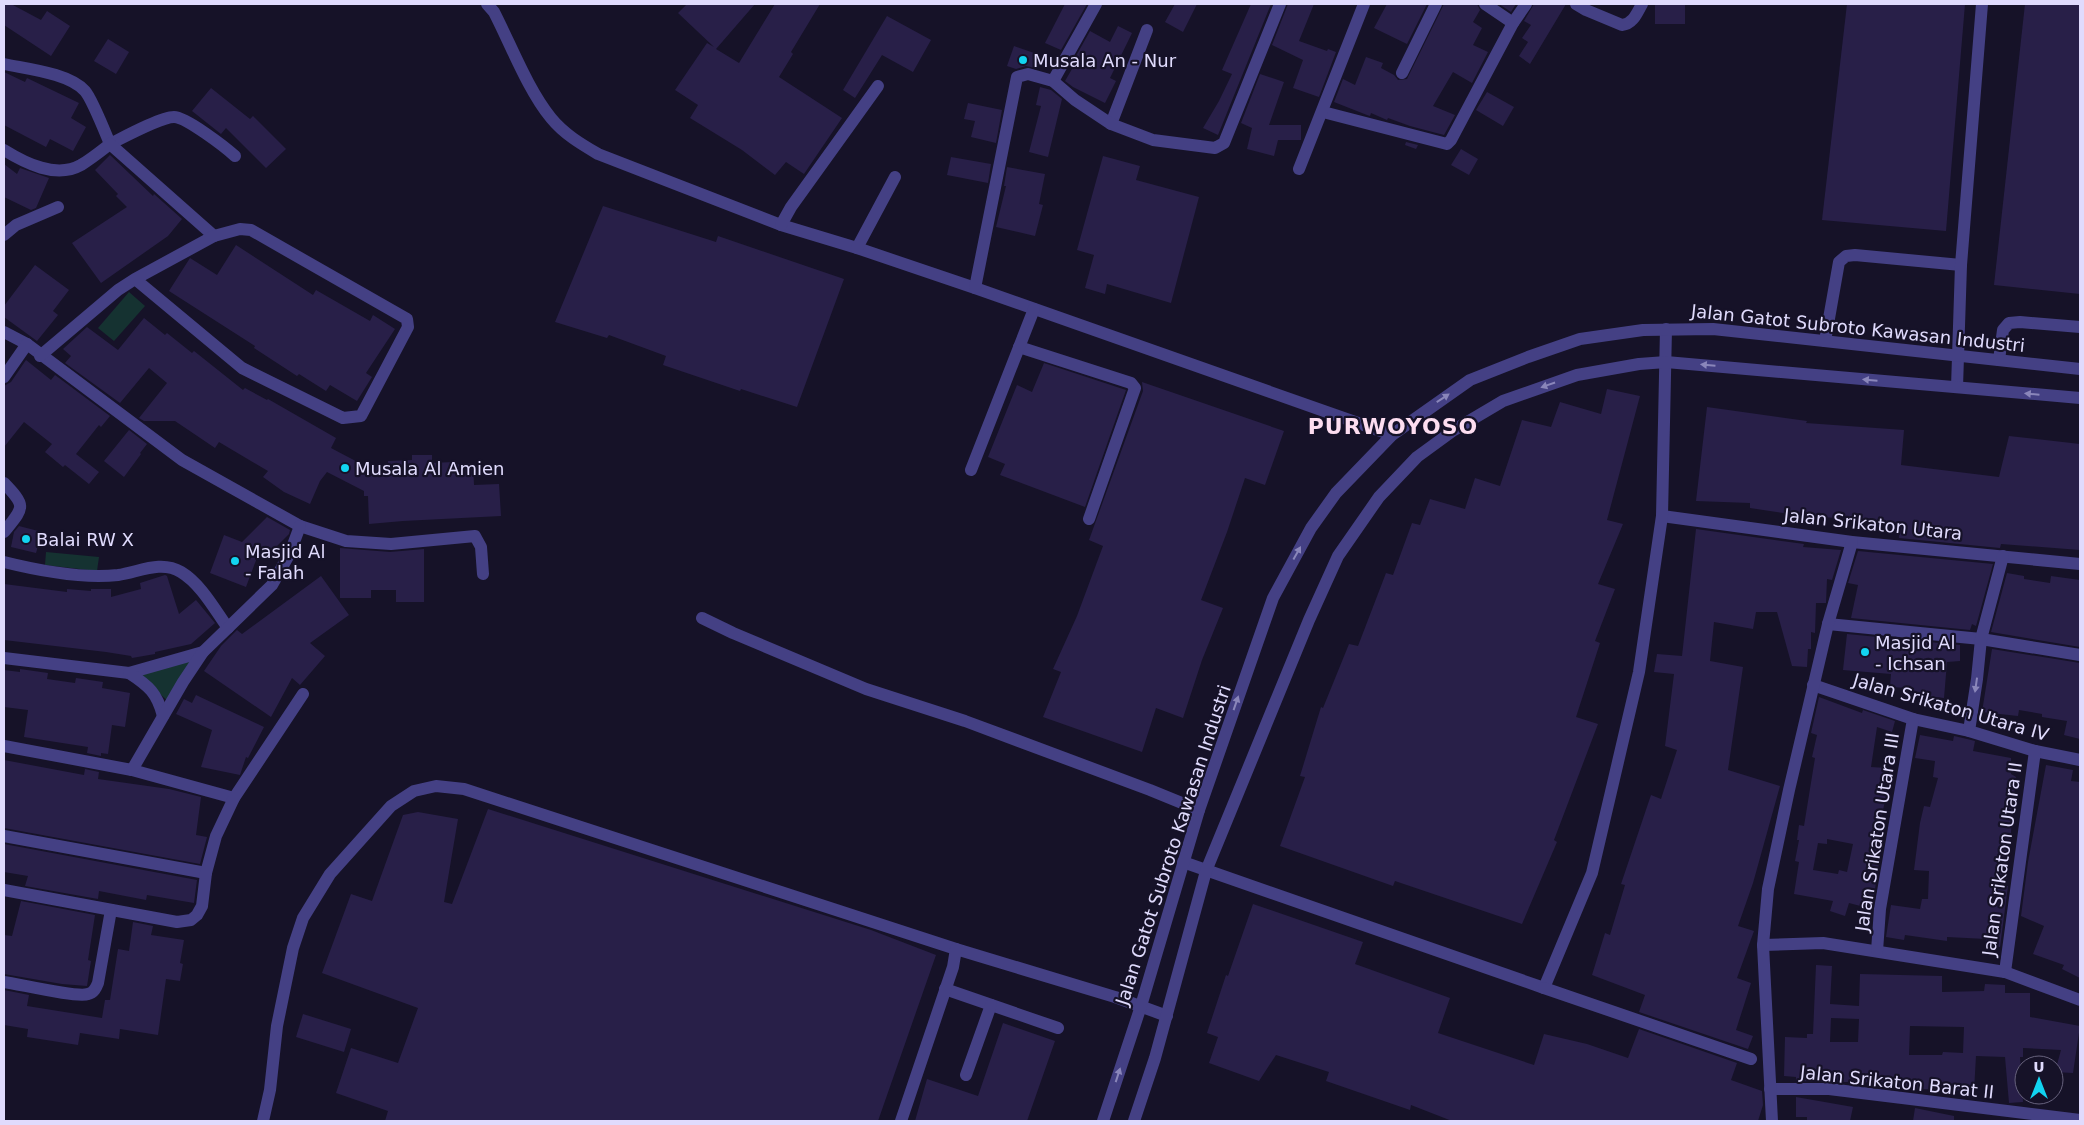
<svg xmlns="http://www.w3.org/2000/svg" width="2084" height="1125" font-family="'DejaVu Sans',sans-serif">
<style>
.green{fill:#153231}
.building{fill:#281f48;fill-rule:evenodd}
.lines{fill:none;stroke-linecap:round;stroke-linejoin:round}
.minor{stroke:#444084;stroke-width:12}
.oneway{fill:#8a86ba}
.poi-dot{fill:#12d4f1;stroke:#161228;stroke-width:2}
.labels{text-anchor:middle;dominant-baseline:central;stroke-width:4.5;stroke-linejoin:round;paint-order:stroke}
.poi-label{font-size:18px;fill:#e0dbfd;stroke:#161228;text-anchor:start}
.street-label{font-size:18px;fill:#e0dbfd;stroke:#161228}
.district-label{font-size:22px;font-weight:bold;letter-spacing:1px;fill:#fdddf0;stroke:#161228}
</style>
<rect width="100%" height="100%" fill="#161228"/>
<g class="green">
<polygon points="129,292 145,306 114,341 98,328"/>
<polygon points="46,552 99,557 97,571 45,565"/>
<polygon points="196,655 168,701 139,676"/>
</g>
<g class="building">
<polygon points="4,4 11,4 41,20 47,11 70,26 51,56 4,25"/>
<polygon points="687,4 755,4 716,49 739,63 775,4 820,4 791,52 793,54 779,77 842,118 804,174 786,162 775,175 742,150 690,118 698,105 675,90 707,43 714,47 678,13"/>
<polygon points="1065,4 1087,4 1061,50 1045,43"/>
<polygon points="1175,4 1197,4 1183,32 1165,22"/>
<polygon points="1251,4 1271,4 1218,135 1203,128 1219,101 1232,74 1222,70"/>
<polygon points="1288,4 1314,4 1299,41 1327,51 1328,49 1336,52 1319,97 1293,88 1303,60 1272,45"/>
<polygon points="1387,4 1427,4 1407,44 1374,28"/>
<polygon points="1444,4 1477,4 1480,10 1473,22 1482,28 1473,45 1488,52 1472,83 1453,72 1433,106 1455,115 1444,135 1410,126 1388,118 1387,120 1371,113 1370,116 1367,115 1334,102 1343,79 1355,85 1366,57 1383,63 1381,68 1394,75 1398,80 1407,79"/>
<polygon points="1499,4 1516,4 1511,12"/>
<polygon points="1534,4 1566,4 1530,64 1519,56 1528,42 1522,38 1531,25 1524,21"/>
<polygon points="1847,4 1965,4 1946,231 1822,220"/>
<polygon points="2025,4 2080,4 2080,294 1994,285"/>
<rect x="1655" y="5" width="30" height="19"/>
<polygon points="887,16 931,40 913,72 882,55 855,98 843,90"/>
<polygon points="1118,26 1132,33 1110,78 1116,81 1105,103 1073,87 1065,81 1079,57 1076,56 1090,31 1110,42"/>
<polygon points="108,39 129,52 116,74 94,61"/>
<polygon points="1014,46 1040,55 1035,68 1026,66 1016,69 1007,66"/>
<polygon points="4,72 25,82 27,78 79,103 71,118 86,127 73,151 50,139 46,147 4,125"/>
<polygon points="1260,74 1284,82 1269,125 1301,125 1301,140 1278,140 1274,156 1247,149 1252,128 1241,123"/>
<polygon points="1040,87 1051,90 1062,99 1048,157 1029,152 1041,106 1036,105"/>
<polygon points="211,88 250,119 253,116 286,149 266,168 226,128 221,134 192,111"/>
<polygon points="1487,92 1514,107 1503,126 1476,110"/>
<polygon points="968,103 1002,110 996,143 971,137 975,121 964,119"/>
<polygon points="1406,142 1418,145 1416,149 1405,145"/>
<polygon points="1461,149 1478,159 1469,175 1451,165"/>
<polygon points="110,155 153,196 154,194 182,219 168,236 101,283 72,243 127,207 116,196 118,194 95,170"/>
<polygon points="1103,156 1140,166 1136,180 1199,197 1171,303 1107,284 1105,294 1085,288 1094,255 1077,250"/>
<polygon points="951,157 991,164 988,183 947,175"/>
<polygon points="4,164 17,174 20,168 49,178 36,208 31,210 4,197"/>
<polygon points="1007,167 1045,174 1039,204 1043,205 1035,236 996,227 1006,186 1004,186"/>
<polygon points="603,206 716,242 718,236 844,279 797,407 741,389 740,391 663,365 666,356 609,335 607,338 555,322"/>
<polygon points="236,245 313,295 316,290 370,321 373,315 395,329 366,373 372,377 357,401 330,385 326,391 299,374 297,376 254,348 255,346 169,291 190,258 217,275"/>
<polygon points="35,265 69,290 53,311 58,315 37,341 4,317 4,306"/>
<polygon points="144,318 165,335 167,333 192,353 194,351 243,390 245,388 267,400 268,399 336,438 331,448 367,467 388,466 388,461 412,460 412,455 432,455 432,463 453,462 453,465 473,463 474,485 499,484 501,516 403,521 369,524 368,496 364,496 364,491 327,472 320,481 310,504 284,492 263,477 268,471 219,442 215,448 175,421 144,421 139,418 167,383 149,368 120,403 65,363 71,356 63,349 87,327 118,350"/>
<polygon points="26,360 51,380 55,375 110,416 101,427 99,425 76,454 99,472 89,484 65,465 63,467 45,452 52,444 24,422 4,447 4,386 11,382"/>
<polygon points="1044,363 1126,390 1085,507 1000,475 1005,464 988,457 1017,385 1032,392"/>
<polygon points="1142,382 1284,431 1265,485 1245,478 1227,532 1201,600 1223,608 1202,660 1183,718 1156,708 1142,752 1043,717 1061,672 1053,669 1077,616 1103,546 1089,540 1143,391"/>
<polygon points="1607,389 1640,396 1607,520 1623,524 1598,584 1615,589 1595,641 1600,643 1576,717 1598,724 1554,840 1557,842 1522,924 1395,881 1393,886 1280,846 1305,777 1300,776 1321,707 1323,708 1349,644 1358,646 1386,573 1393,575 1412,523 1420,525 1430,499 1465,509 1475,478 1500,486 1522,420 1551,427 1560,402 1601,414"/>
<polygon points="1707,407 1807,421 1806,423 1904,430 1901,465 1999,477 2009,436 2080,444 2080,550 2001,544 2000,548 1899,538 1900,523 1797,515 1750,508 1750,503 1696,501"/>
<polygon points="129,430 147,444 140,453 141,454 124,477 104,461"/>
<polygon points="267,517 290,530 289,534 269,554 261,547 246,587 210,573 224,535 242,542"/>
<polygon points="19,526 42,532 36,553 11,547 14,532"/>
<polygon points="1696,529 1804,544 1803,547 1841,550 1832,580 1827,579 1826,603 1816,603 1815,633 1811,632 1811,649 1808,649 1807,667 1792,666 1777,612 1756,612 1753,629 1714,622 1710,661 1743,667 1728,770 1780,786 1753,883 1738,926 1754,931 1737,978 1751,983 1736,1030 1753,1036 1748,1049 1639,1012 1645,995 1592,975 1605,933 1610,935 1625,885 1621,884 1651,795 1661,799 1677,750 1665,746 1674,674 1654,672 1657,654 1682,656"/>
<polygon points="340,548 390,552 424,549 424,602 396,602 396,590 371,590 371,598 340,598"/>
<polygon points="1858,551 1993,564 1976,626 1972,624 1970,630 1851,618 1858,585 1848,583"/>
<polygon points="2007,573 2024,576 2024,579 2050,583 2051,576 2080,580 2080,647 1991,632"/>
<polygon points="165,575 167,576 179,614 196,600 215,623 191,644 155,652 155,654 132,658 131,656 106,652 4,640 4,584 67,592 67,589 91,591 91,589 111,589 111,597 141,589 140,583"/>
<polygon points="321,576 349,615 310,643 325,656 300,685 292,678 271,717 204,671 221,646 237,630 242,634"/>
<polygon points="1847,634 1960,645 1960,661 1947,662 1944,698 1907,694 1908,688 1890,687 1891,674 1843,670"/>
<polygon points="1992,649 2080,663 2080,739 2064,735 2067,721 2042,717 2042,714 2019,710 2018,716 1982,712"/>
<polygon points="20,669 48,673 47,679 75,683 76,678 103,682 102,688 130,693 125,727 112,725 108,754 101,753 101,756 87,753 88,747 24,737 28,710 4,707 4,670 20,672"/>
<polygon points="196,695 264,727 248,758 246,757 240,775 201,767 212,730 176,714 184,699 192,703"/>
<path d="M1819,697L1862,713L1863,710L1895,721L1892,732L1877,727L1871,767L1886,768L1884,795L1886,796L1878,834L1883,836L1872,909L1849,903L1845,916L1830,911L1833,901L1794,894L1799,862L1795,861L1799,840H1797L1799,825L1804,826L1815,758L1812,757L1817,735L1811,733ZM1827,839L1853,844L1847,872L1839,870L1838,874L1813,870L1818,843L1827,844Z"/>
<polygon points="1920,735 1953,741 1954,736 1967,739 1975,741 1973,751 2011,758 2011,774 2016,777 2006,886 2008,886 2000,947 1985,946 1986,939 1947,937 1947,941 1905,935 1904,940 1886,937 1891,905 1920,909 1922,899 1928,899 1929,871 1914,870 1920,823 1924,806 1930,807 1938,778 1933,777 1935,761 1915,758"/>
<polygon points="4,760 84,775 85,769 99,772 98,779 169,789 201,797 196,835 207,837 200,864 4,828"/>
<polygon points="2046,765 2073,770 2071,781 2080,782 2080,978 2062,969 2064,965 2033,954 2044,926 2021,916 2028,862"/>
<polygon points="488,809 871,930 936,955 878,1121 385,1121 388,1111 336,1093 351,1048 398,1063 418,1008 322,973 351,894 372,901 403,815 418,812 458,819 444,902 452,904"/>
<polygon points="4,844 197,880 194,903 147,895 146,900 99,891 98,899 25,886 28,876 4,872"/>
<polygon points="21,901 95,915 88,960 91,961 87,986 62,984 4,974 4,935 12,936"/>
<polygon points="1253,904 1363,942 1355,964 1450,998 1438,1033 1534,1065 1544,1034 1587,1044 1628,1058 1639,1029 1737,1063 1731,1080 1762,1091 1763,1105 1758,1121 1452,1121 1411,1105 1410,1110 1326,1081 1329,1072 1276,1055 1259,1081 1209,1063 1218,1037 1207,1033 1226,975 1228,976"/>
<polygon points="133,922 153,926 151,935 184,940 180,963 183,964 180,981 166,979 158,1035 120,1029 119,1039 80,1033 78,1045 27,1037 28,1029 4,1025 4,990 29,995 27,1006 102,1018 105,1000 110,1000 118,949 129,951"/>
<path d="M1816,965L1832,966L1830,1004L1859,1006L1860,974L1942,976V992L1984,991L1985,984L2005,985V993H2030V1017L2080,1026L2073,1073L2055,1072L2061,1050L2023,1048V1057H2020L2023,1102L2009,1103L2005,1057L1976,1056L1974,1091L1894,1088V1083L1796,1081V1077L1784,1076L1785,1037L1807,1038V1034H1813ZM1831,1018L1859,1019L1858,1042H1830ZM1910,1026L1964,1027L1963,1053L1943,1052L1942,1055H1909Z"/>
<polygon points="303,1014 351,1029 344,1052 296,1037"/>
<polygon points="1003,1023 1055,1041 1027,1121 915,1121 927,1079 978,1096"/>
<polygon points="1796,1097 1853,1107 1850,1121 1807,1120 1807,1117 1796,1117"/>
<polygon points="1915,1108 1954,1116 1954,1121 1913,1121"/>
</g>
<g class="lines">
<g class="minor">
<path d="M487,4L494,12C511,45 528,90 551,118C564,134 581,144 598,154L781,225L857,248L975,288L1392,435"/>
<polyline points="1485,4 1513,23"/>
<path d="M1576,4L1586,10L1622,25C1633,24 1637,13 1642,4"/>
<path d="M4,64C27,69 69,73 85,91C92,99 105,132 110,144C124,137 161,117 174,117C186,117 225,147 235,156"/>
<polyline points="1402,73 1436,4"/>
<polyline points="1053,81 1096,4"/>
<polyline points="1323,112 1447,144 1451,140 1513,23 1526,4"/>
<polyline points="1111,124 1147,30"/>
<path d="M4,150C25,163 56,179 81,165C91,159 101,151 110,144L214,236"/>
<polyline points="1299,169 1364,4"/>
<polyline points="781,225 791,207 878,86"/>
<polyline points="4,235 16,225 58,207"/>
<polyline points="857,248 895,177"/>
<polyline points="975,288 1017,77 1028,74 1053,81 1075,100 1111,124 1153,140 1215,148 1224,143 1280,4"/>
<polyline points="4,332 27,344 182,460 300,526 346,541 391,544 475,536 481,547 483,574"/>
<polyline points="1825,341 1839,262 1846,256 1855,255 1961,265"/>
<polyline points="1019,347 1131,383 1135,388 1089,519"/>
<polyline points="40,356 118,290 135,279 214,236 240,229 251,230 407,319 408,327 361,416 343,418 242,368 135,279"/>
<polyline points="1999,360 2003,330 2009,323 2020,322 2080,327"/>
<polyline points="4,377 27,344"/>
<polyline points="1957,387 1961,265 1982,4"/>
<polyline points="971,470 1034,309"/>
<path d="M4,483C27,507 24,507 4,532"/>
<polyline points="1662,516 1852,542 2080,564"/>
<path d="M4,562C40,571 81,579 118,575C139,572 161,560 181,572C201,584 215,610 228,628"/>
<polyline points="702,618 733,633 866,689 965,721 1150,790 1199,810"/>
<polyline points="1828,624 1981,639 2080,655"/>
<polyline points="4,658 129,673 203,652"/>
<path d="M129,673C149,686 157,693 163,716"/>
<polyline points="1813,685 1913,719 1969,731 2035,751 2080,760"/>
<polyline points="1969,731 1977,679 1981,639 2003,556"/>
<polyline points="4,746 132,770 234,798"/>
<polyline points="132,770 183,682 203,652 272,585 290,553 300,526"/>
<polyline points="4,836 206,873"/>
<polyline points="1183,862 1544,988 1592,873 1639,672 1662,516 1666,329"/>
<polyline points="4,890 177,922 191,920 197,915 202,906 206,873 216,836 234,798 303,694"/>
<polyline points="1763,945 1823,943 2005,972 2080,1000"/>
<polyline points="1877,951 1880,909 1913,719"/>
<polyline points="2005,972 2035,751"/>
<path d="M4,982C19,984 77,998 88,994C94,993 96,988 98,983L111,910"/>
<polyline points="1544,988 1751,1059"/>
<polyline points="945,989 1058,1028"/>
<polyline points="966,1075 991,1005"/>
<polyline points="1770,1089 1829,1089 2080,1120"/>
<polyline points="263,1121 270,1090 277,1026 293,948 303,918 330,874 391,806 414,791 436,786 464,789 956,949"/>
<polyline points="901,1121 953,967 956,949 1115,997 1167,1016"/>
<polyline points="1103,1121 1141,1006 1199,810 1273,598 1311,528 1336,493 1392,435 1470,380 1528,357 1580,339 1643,330 1713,329 2080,369"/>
<polyline points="1134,1121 1155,1058 1206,871 1309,620 1338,556 1379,497 1417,457 1454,430 1503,401 1577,375 1639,364 1666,362 2080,398"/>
<polyline points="1772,1121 1763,945 1768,889 1789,790 1828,624 1852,542"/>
</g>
</g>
<defs><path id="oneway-solid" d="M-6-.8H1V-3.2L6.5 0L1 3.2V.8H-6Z" transform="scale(1.25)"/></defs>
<g class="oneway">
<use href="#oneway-solid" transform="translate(1708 365) rotate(-175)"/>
<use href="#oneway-solid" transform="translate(1870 380) rotate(-175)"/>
<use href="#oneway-solid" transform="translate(1548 385) rotate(161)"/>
<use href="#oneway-solid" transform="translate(2032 394) rotate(-175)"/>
<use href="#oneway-solid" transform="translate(1443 398) rotate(-33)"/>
<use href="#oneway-solid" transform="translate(1297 553) rotate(-61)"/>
<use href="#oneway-solid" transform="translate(1976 685) rotate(98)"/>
<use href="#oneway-solid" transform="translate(1236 703) rotate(-71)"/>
<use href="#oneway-solid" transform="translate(1118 1075) rotate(-72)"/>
</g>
<g class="poi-dot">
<circle cx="1023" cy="60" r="5"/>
<circle cx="345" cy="468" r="5"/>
<circle cx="26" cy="539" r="5"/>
<circle cx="235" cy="561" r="5"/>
<circle cx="1865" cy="652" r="5"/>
</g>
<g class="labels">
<g class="poi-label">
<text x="1033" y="60">Musala An - Nur</text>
<text x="355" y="468">Musala Al Amien</text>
<text x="36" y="539">Balai RW X</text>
<text x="245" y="551">Masjid Al<tspan x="245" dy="21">- Falah</tspan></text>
<text x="1875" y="642">Masjid Al<tspan x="1875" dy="21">- Ichsan</tspan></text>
</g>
<g class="street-label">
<text transform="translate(1858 328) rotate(6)">Jalan Gatot Subroto Kawasan Industri</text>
<text transform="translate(1873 524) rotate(6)">Jalan Srikaton Utara</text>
<text transform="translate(1951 707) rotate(16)">Jalan Srikaton Utara IV</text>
<text transform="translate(1877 832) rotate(-81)">Jalan Srikaton Utara III</text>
<text transform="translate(1173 845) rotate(-72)">Jalan Gatot Subroto Kawasan Industri</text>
<text transform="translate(2002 859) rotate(-82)">Jalan Srikaton Utara II</text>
<text transform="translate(1897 1082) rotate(6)">Jalan Srikaton Barat II</text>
</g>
<g class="district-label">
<text x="1393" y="426">PURWOYOSO</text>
</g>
</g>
<rect width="2084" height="1125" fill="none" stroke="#e0dbfd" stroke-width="10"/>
<g transform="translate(2039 1080)"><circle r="24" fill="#161228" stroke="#67627d"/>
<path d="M0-4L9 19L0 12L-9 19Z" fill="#12d4f1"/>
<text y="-8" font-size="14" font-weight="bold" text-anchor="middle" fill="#e0dbfd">U</text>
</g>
</svg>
